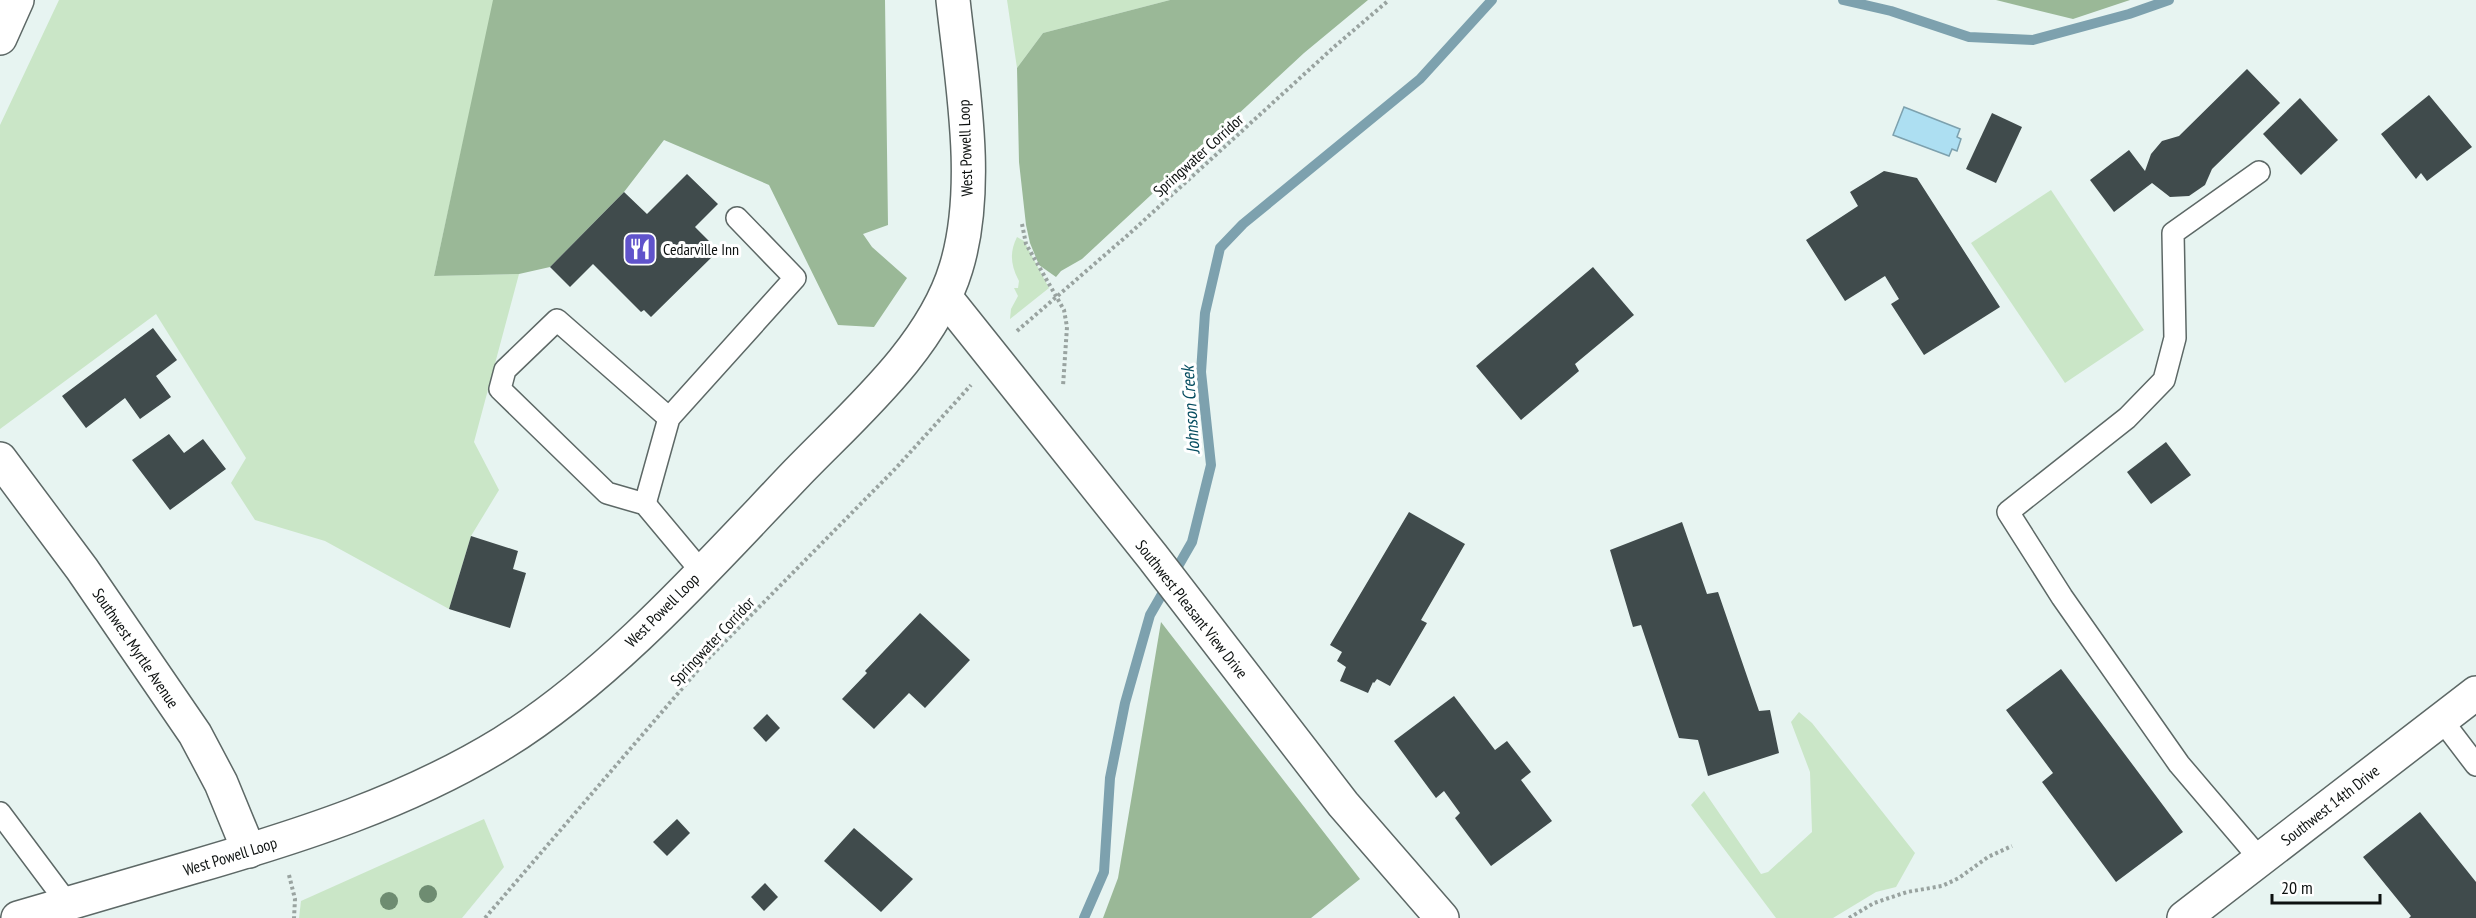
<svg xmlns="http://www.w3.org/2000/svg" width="2476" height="918" font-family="'PT Sans Narrow',sans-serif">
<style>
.green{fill:#cae6c7}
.forest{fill:#9ab897}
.water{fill:#addff2;stroke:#7da1ae;stroke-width:1.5}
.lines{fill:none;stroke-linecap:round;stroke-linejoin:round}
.stream{stroke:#7da1ae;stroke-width:10}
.building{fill:#404b4c}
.service-casing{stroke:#5d6866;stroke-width:24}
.minor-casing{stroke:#5d6866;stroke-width:36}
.tertiary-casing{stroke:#5d6866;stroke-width:36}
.primary-casing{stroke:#5d6866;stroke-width:36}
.path{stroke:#99a3a0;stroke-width:4;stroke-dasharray:3 3;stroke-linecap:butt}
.service{stroke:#fff;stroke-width:21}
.minor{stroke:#fff;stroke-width:33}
.tertiary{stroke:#fff;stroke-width:33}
.primary{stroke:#fff;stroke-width:33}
.tree{fill:#6e8c71}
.labels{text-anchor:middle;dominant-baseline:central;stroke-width:6;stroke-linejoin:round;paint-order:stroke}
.street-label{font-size:16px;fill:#0d1110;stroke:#fff}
.poi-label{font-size:16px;fill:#0d1110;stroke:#fff;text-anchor:start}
.water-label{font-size:18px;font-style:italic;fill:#064d60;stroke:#fff}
</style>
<rect width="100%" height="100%" fill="#e7f4f1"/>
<g class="green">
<polygon points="59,0 494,0 434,276 519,274 474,442 499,490 471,536 449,609 325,541 255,520 231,483 246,458 156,314 0,429 0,125"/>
<polygon points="1007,0 1170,0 1043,33 1017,68"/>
<polygon points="2051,190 2144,330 2065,383 1971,243"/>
<path d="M1017,237L1024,241L1049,288L1010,319L1011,309L1018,296L1014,288H1018L1019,281C1011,266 1009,253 1017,237Z"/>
<polygon points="1799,712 1812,723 1915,853 1896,887 1876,892 1833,918 1776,918 1691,805 1704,791 1761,874 1768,872 1812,832 1810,772 1791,722"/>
<polygon points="484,819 504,867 462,918 299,918 301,901"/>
</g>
<g class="forest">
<polygon points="493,0 885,0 888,225 863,234 872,247 907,278 874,327 838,325 769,185 664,140 624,192 550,267 519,274 434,276"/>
<polygon points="1170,0 1368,0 1304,53 1082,259 1061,271 1056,277 1039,265 1030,243 1026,225 1019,162 1017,68 1043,33"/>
<polygon points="1996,0 2130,0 2073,19"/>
<polygon points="1161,622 1360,879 1311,918 1103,918 1118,878"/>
</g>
<polygon class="water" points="1904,107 1960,129 1957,137 1961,139 1957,151 1952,149 1949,156 1893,135"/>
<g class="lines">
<g class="stream">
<polyline points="1843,0 1891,11 1969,37 2033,40 2129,14 2169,0"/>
<polyline points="1084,918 1104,872 1110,778 1125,703 1150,615 1192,542 1211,465 1201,372 1205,313 1220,248 1243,224 1420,79 1492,0"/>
</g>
</g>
<g class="building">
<polygon points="2247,69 2280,103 2212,169 2205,185 2189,196 2170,197 2152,183 2114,212 2090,180 2129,150 2145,171 2151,154 2162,141 2179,136"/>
<polygon points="2429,95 2472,147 2427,181 2421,173 2416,179 2381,134"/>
<polygon points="2300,98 2338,140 2301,175 2263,134"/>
<polygon points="1992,113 2022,127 1996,183 1966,169"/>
<polygon points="1884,171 1917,178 2000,307 1924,355 1891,304 1899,299 1885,276 1845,301 1806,240 1858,206 1850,192"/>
<polygon points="687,174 718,204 695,227 710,242 708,245 716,253 651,317 644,310 641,312 593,264 570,287 550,267 624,192 647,214"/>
<polygon points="1593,267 1634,315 1575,364 1579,371 1521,420 1476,366"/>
<polygon points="153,328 177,360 156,376 171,397 140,419 125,398 86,428 62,396"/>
<polygon points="169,434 184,453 203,439 226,469 170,510 132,460"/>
<polygon points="2166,442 2191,475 2151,504 2127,472"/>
<polygon points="1409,512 1465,544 1421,620 1427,623 1390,686 1377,679 1374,683 1373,682 1368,693 1340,681 1346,667 1337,661 1342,652 1330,645"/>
<polygon points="1682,522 1707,594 1718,592 1759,711 1770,710 1779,753 1708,776 1698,740 1679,738 1641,625 1633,627 1610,550"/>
<polygon points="471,536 518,551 513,569 526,573 510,628 449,609"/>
<polygon points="920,613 970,660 925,708 909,693 874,729 842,699 867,673 865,671"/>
<polygon points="2061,669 2183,832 2116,882 2042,782 2053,773 2006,710"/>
<polygon points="1454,696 1495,750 1507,741 1531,772 1521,780 1552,821 1491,866 1455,818 1460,813 1444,791 1436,798 1394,741"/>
<polygon points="767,714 780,728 766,742 753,728"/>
<polygon points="2420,812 2476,882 2476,918 2409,918 2411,916 2363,857"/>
<polygon points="677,819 690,833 667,856 653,842"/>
<polygon points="854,828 913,879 881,912 824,861"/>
<polygon points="765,883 778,897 764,911 751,897"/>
</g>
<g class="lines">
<defs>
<g id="service">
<polyline points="2259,172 2173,233 2175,338 2164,380 2127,418 2008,512 2062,597 2179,764 2260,859"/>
<polyline points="669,418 557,320 505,370 500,389 607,493 645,504 701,571"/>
<polyline points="645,504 669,418 795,278 737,218"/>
<polyline points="2441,719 2476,765"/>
<polyline points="0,813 68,904"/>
</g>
<polyline id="minor" points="0,459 82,569 195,734 221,783 249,851"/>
<g id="tertiary">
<polyline points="946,298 1152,556 1343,804 1442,918"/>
<path d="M18,918C76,901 135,884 193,867C300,836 407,802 503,743C611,676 709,565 797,473C854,414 932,348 956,268C981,187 962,83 953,0"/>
<polyline points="2184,918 2476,693"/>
</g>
<polyline id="primary" points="0,38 17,0"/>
</defs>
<use href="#service" class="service-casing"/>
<use href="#minor" class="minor-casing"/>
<use href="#tertiary" class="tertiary-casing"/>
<use href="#primary" class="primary-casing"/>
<g class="path">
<polyline points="1022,224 1026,244 1064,310 1067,327 1063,386"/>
<polyline points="1017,331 1129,234 1334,47 1389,0"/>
<polyline points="289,875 295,899 294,918"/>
<polyline points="485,918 704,663 896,468 971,385"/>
<polyline points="1849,918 1874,903 1907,892 1942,886 1959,878 1988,857 2012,846"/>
</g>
<use href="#service" class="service"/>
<use href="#minor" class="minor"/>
<use href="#tertiary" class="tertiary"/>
<use href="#primary" class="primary"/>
</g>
<g class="tree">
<circle cx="428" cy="894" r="9"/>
<circle cx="389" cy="901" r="9"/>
</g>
<defs>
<symbol id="restaurant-square" viewBox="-11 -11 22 22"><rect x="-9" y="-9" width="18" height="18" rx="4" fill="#6053cb" stroke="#fff"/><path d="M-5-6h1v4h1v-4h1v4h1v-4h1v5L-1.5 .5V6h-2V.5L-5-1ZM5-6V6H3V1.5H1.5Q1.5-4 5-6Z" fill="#fff"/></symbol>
</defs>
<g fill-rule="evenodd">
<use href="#restaurant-square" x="621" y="230" width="38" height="38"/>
</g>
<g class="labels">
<g class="street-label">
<text transform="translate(965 148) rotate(-92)">West Powell Loop</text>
<text transform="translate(1198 155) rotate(-42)">Springwater Corridor</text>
<text transform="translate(1192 609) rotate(52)">Southwest Pleasant View Drive</text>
<text transform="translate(662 610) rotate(-45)">West Powell Loop</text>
<text transform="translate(712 641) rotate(-47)">Springwater Corridor</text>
<text transform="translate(136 648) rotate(56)">Southwest Myrtle Avenue</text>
<text transform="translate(2330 805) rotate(-38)">Southwest 14th Drive</text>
<text transform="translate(230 856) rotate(-17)">West Powell Loop</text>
</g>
<g class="poi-label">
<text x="663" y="249">Cedarville Inn</text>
</g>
<g class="water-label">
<text transform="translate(1190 410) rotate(-94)">Johnson Creek</text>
</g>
</g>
<path d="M2272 894v9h108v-9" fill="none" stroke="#0d1110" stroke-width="3"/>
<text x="2281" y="894" font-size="18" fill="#0d1110" stroke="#ffffff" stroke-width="4.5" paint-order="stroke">20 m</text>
</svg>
